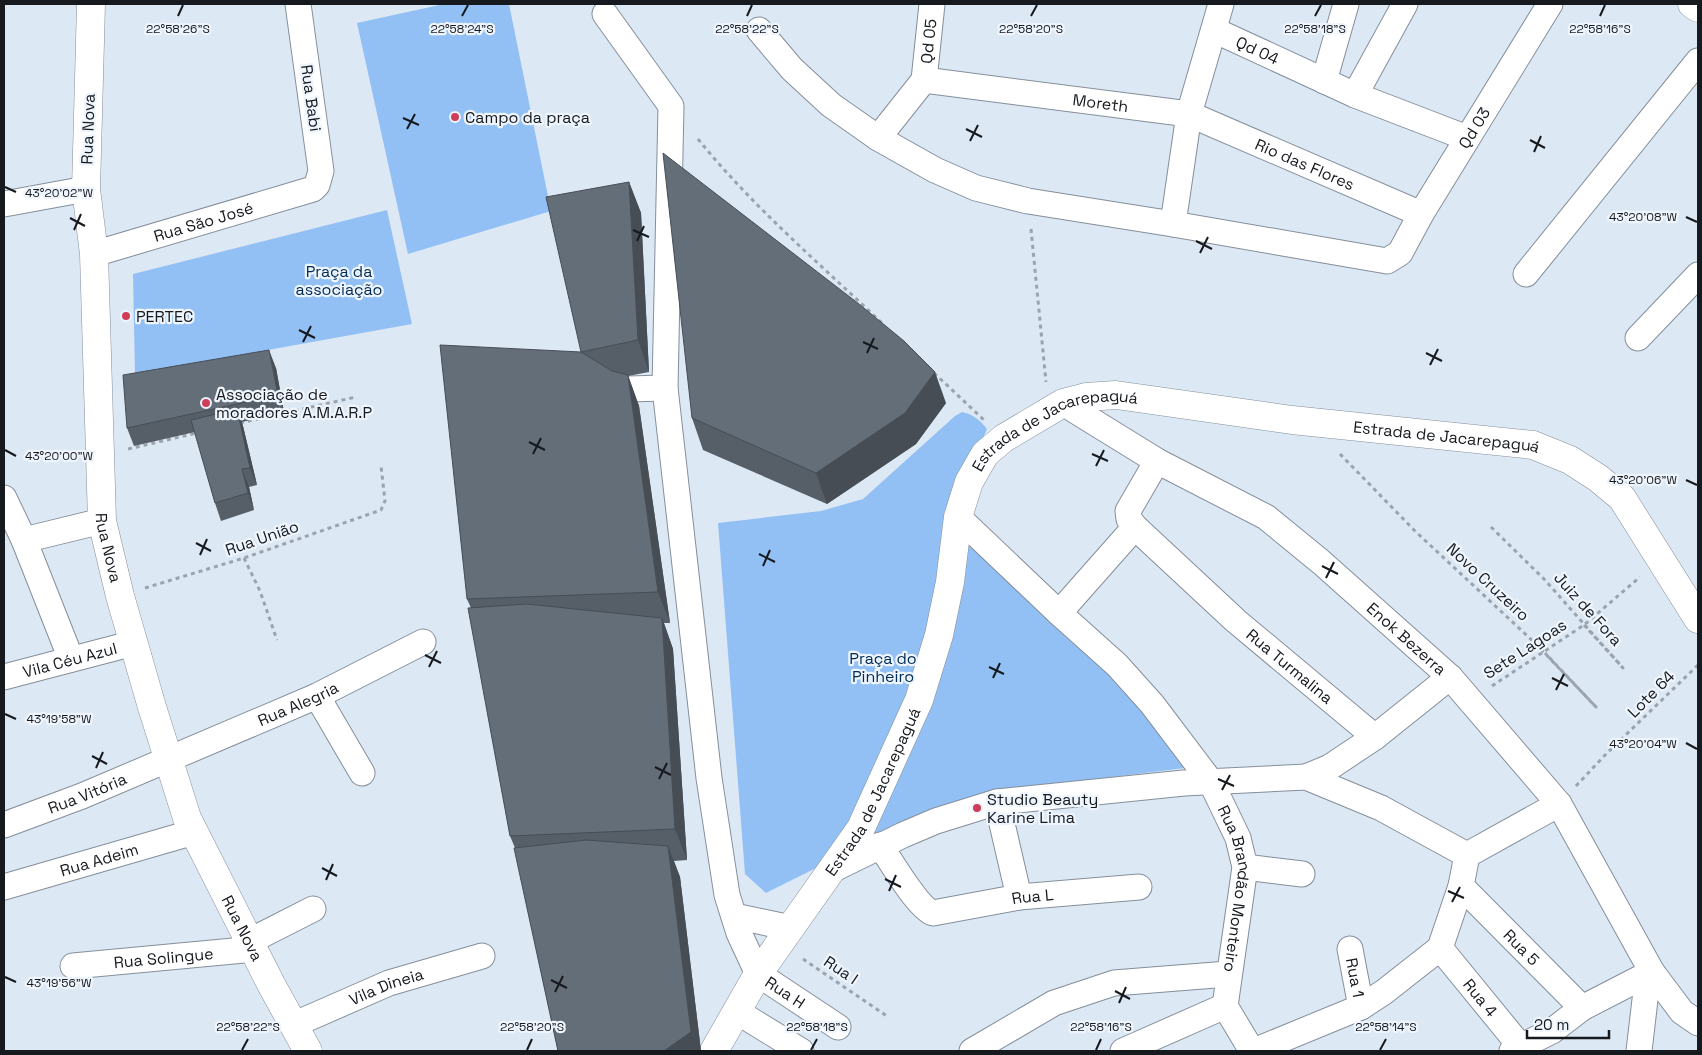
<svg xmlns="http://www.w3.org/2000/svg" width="1702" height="1055" font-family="'Space Grotesk',sans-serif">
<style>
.green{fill:#92c0f5}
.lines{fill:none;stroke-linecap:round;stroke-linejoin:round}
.minor-casing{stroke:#848f9b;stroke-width:27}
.tertiary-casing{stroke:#848f9b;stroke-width:29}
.path{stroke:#9ba3ad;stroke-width:3;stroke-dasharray:4 4;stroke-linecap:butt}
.minor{stroke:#fff;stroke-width:25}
.tertiary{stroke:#fff;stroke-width:28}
.wall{fill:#565f68}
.shaded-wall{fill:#464d55}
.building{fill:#646e79;stroke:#464d55}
.ticks{fill:none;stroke:#16191e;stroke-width:2}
.poi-dot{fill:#ce3e59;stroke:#eef5fd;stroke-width:2}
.labels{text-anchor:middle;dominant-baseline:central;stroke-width:4.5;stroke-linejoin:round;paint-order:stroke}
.street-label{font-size:16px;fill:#16191e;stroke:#eef5fd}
.poi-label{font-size:16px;fill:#16191e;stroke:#eef5fd;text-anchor:start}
.park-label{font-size:16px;fill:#002b56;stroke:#eef5fd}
.ticks-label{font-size:12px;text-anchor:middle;fill:#16191e;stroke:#eef5fd;stroke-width:4.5;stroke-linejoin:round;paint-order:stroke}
</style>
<rect width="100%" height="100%" fill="#dde8f5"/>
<g class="green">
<polygon points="444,4 509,4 551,211 408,254 357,23"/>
<polygon points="387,210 412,324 135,374 133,274"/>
<path d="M962,412C973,414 980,420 987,429L956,498L1139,702L1193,767L1088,780L878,837L766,893L745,874L718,523L821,511L863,499L955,416Z"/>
</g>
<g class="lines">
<defs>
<g id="minor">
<path id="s1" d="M605,14L671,106L665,388L709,778L727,895L739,933L758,974L838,1027"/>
<polyline points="759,30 792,69 831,105 878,138 924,80"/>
<path id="s2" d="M1214,30L1355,95L1467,138"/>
<path id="s3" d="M924,80L1189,114L1221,4"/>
<path id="s4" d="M924,80L932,4"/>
<polyline points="1324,81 1346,4"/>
<polyline points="1355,95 1405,4"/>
<path id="s5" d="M878,138L935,170L976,188L1028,201L1173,224L1189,114L1421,214"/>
<polyline points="4,204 86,189"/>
<path id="s6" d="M1173,224L1387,261L1400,253L1421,214L1550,4"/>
<path id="s7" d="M94,254L313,189L317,185L321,171L298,4"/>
<polyline points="1526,274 1698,61"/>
<polyline points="1638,338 1698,275"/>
<polyline points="600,386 628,389 665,388"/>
<path id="s8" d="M1063,403L1157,461L1266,517L1321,562L1450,677L1559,804L1652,972L1682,1012L1698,1023"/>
<path id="s9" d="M1157,461L1128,511L1129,519L1135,527L1236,621L1375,737L1450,677"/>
<polyline points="4,498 24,540 71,659"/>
<path id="s10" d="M958,517L1059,613L1117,665L1152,704L1211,782L1238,838L1245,867L1225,1006L1252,1051"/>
<polyline points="24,540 102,521"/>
<polyline points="1059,613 1135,527"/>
<path id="s11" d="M4,677L134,643"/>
<polyline points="317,696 362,773"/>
<polyline points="1306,777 1330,767 1375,737"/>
<polyline points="997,802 1019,897"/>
<path id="s12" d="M4,825L82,796L317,696L423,642"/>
<path id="s13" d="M880,845C890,860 918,908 933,913L1019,897L1139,887"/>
<polyline points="1245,867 1302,874"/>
<polyline points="834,869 903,835 936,821 997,802 1184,783 1306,777 1381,808 1467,855 1559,804"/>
<path id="s14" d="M1461,886L1582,1008"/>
<path id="s15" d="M4,887L194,832"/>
<polyline points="734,916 791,928"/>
<polyline points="250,941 313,909"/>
<path id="s16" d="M1440,948L1521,1047"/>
<path id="s17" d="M1350,949L1361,1007"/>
<path id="s18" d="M73,966L255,949"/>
<polyline points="736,1011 801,1051"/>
<path id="s19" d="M293,1025L389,983L482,956"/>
<polyline points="972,1051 1054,1003 1114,983 1228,974"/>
<polyline points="1123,1051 1225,1006"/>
<polyline points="1254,1051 1361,1007 1384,992 1440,948 1461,886 1467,855"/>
<polyline points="1512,1051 1552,1031 1582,1008 1652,972"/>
<polyline points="1639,1051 1648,974"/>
</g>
<g id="tertiary">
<path id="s20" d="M91,4L86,189L94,254L102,521L120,596L152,707L187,818L272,986L308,1051"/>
<polyline points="1692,4 1698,8"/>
<path id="s21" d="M714,1051L758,974L861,828L919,700L939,635L950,582L958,517L969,482L985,454L1004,438L1063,403L1086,397L1116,395L1292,420L1533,445L1570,460L1598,478L1622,498L1698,619"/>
</g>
</defs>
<use href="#minor" class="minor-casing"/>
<use href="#tertiary" class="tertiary-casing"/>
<g class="path">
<path d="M698,139C753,207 820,264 883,324"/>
<polyline points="1031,229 1046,382"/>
<polyline points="934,373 984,420"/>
<polyline points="240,423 356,397"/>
<polyline points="128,449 197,433"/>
<polyline points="1340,454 1415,531 1536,644 1596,707 1545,653"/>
<polyline points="1491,527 1544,579 1623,668 1584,625"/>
<polyline points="244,558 260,591 277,640"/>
<polyline points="145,588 244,558 381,510 385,501 381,466"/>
<polyline points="1492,686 1584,625 1640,577"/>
<polyline points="1576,786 1607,753 1698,665"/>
<polyline points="803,959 887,1016"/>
</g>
<use href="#minor" class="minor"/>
<use href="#tertiary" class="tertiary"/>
</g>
<g class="wall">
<polygon points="629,182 641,213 649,372 628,376 639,406 670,623 664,623 673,649 687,860 674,861 680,877 701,1051 558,1051 515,848 510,836 471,608 467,599 581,352"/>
<polygon points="276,368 284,412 242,422 257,485 249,487 254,510 221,521 215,503 195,432 134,446 127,428"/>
<polygon points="946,403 916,444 827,504 703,450 692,418"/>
</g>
<g class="shaded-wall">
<polygon points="629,182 641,213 649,372 638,340"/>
<polygon points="269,350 276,368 284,412 278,395"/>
<polygon points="935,372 946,403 916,444 827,504 816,473"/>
<polygon points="628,375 639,406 670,623 658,592"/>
<polygon points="237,409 243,426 257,485 250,468"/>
<polygon points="242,469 249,487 254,510 248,493"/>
<polygon points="662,618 673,649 687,860 675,829"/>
<polygon points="668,846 680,877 701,1051 664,1051"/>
</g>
<g class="building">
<polygon points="663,153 859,304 904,341 935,372 905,413 816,473 692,418"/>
<polygon points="629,182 638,340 581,352 546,197"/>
<polygon points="440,345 581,352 612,371 628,375 658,592 467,599"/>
<polygon points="269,350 278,395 127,428 123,375"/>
<polygon points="237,409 250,468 242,469 248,493 215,503 191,420"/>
<polygon points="527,604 662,618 675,829 510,836 468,608"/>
<polygon points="586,840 668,846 691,1032 664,1051 558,1051 514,848"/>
</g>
<path class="ticks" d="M178,16L183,5M462,16L468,5M747,16L752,5M1031,16L1037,5M1315,16L1321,5M1600,16L1605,5M403,118L419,125M407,129L415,114M966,129L982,137M1530,140L1545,148M970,141L978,125M1534,152L1541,136M5,187L16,192M1686,217L1697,222M70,218L85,226M74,230L81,214M633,230L649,237M637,241L644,226M1196,241L1212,249M1200,253L1208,237M299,330L315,338M303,342L311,326M863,342L878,349M867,353L874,338M1426,353L1442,361M1430,365L1438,349M529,442L545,450M5,450L16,456M533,454L541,438M1092,454L1108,461M1096,466L1104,450M1686,480L1697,485M196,543L211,551M759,554L775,562M200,555L207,539M763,566L770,550M1322,566L1338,574M1326,578L1334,562M425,655L441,663M429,667L437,651M989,667L1004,674M993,678L1000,663M1552,678L1568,686M1556,690L1564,674M5,714L16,719M1686,743L1697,749M92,756L107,764M655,767L671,775M96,768L103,752M659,779L667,763M1218,779L1234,786M1222,790L1230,775M322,868L337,876M885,879L901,887M326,880L333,864M889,891L896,875M1448,891L1464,898M1452,902L1460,887M5,977L16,982M551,980L567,988M1115,991L1130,999M555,992L563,976M1119,1003L1126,987M242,1050L248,1039M527,1050L532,1039M811,1050L817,1039M1096,1050L1101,1039M1380,1050L1386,1039"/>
<g class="poi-dot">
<circle cx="455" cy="117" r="5"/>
<circle cx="126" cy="316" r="5"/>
<circle cx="206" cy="403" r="5"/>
<circle cx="977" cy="808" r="5"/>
</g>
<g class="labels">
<g class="street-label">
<text stroke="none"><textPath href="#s4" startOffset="39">Qd 05</textPath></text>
<text stroke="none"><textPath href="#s2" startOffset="48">Qd 04</textPath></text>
<text transform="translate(311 98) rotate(82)">Rua Babi</text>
<text stroke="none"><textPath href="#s3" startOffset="178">Moreth</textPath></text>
<text stroke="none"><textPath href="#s6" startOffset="378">Qd 03</textPath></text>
<text transform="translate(88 129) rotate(-88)">Rua Nova</text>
<text stroke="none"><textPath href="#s5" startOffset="548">Rio das Flores</textPath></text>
<text stroke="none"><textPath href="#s7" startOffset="114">Rua São José</textPath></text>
<text stroke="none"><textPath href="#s21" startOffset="740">Estrada de Jacarepaguá</textPath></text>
<text stroke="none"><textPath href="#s21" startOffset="1145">Estrada de Jacarepaguá</textPath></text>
<text transform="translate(262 538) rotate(-19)">Rua União</text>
<text stroke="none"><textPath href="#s20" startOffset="545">Rua Nova</textPath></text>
<text transform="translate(1488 582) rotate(43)">Novo Cruzeiro</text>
<text transform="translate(1588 609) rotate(48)">Juiz de Fora</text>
<text stroke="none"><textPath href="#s8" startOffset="419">Enok Bezerra</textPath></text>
<text transform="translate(1525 649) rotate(-33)">Sete Lagoas</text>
<text stroke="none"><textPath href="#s11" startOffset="68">Vila Céu Azul</textPath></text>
<text stroke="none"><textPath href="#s9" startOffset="284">Rua Turmalina</textPath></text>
<text transform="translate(1651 694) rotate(-45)">Lote 64</text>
<text stroke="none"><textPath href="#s12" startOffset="318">Rua Alegria</textPath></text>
<text stroke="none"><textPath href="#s21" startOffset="305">Estrada de Jacarepaguá</textPath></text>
<text stroke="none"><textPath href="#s12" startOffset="89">Rua Vitória</textPath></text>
<text stroke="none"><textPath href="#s15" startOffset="99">Rua Adeim</textPath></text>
<text stroke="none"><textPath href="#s10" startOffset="480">Rua Brandão Monteiro</textPath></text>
<text stroke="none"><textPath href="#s13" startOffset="188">Rua L</textPath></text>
<text stroke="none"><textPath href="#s20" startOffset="950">Rua Nova</textPath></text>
<text stroke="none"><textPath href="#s14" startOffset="86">Rua 5</textPath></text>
<text stroke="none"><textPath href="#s18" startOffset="91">Rua Solingue</textPath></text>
<text transform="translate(841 970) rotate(34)">Rua I</text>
<text stroke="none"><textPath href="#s17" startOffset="29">Rua 1</textPath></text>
<text stroke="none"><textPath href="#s19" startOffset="101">Vila Dineia</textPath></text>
<text stroke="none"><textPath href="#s1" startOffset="1024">Rua H</textPath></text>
<text stroke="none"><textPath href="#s16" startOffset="64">Rua 4</textPath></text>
</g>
<g class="poi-label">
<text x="465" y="117">Campo da praça</text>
<text x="136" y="316">PERTEC</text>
<text x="216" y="394">Associação de<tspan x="216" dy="18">moradores A.M.A.R.P</tspan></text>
<text x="987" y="799">Studio Beauty<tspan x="987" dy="18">Karine Lima</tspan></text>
</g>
<g class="park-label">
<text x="339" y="271">Praça da<tspan x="339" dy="18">associação</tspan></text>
<text x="883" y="658">Praça do<tspan x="883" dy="18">Pinheiro</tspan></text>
</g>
</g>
<g class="ticks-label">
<text x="462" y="33">22°58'24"S</text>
<text x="178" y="33">22°58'26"S</text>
<text x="747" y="33">22°58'22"S</text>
<text x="1031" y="33">22°58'20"S</text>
<text x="1315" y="33">22°58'18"S</text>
<text x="1600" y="33">22°58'16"S</text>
<text x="59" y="197">43°20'02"W</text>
<text x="1643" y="221">43°20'08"W</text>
<text x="59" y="460">43°20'00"W</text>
<text x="1643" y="484">43°20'06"W</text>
<text x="59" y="723">43°19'58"W</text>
<text x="1643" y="748">43°20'04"W</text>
<text x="59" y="987">43°19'56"W</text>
<text x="248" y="1031">22°58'22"S</text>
<text x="532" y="1031">22°58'20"S</text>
<text x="817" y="1031">22°58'18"S</text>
<text x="1101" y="1031">22°58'16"S</text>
<text x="1386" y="1031">22°58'14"S</text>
</g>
<rect width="1702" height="1055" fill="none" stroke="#16191e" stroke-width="10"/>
<path d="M1527 1030v8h82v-8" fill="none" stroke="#16191e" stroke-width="2.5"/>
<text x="1534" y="1030" font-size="15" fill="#16191e" stroke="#eef5fd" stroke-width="4" paint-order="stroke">20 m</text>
</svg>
